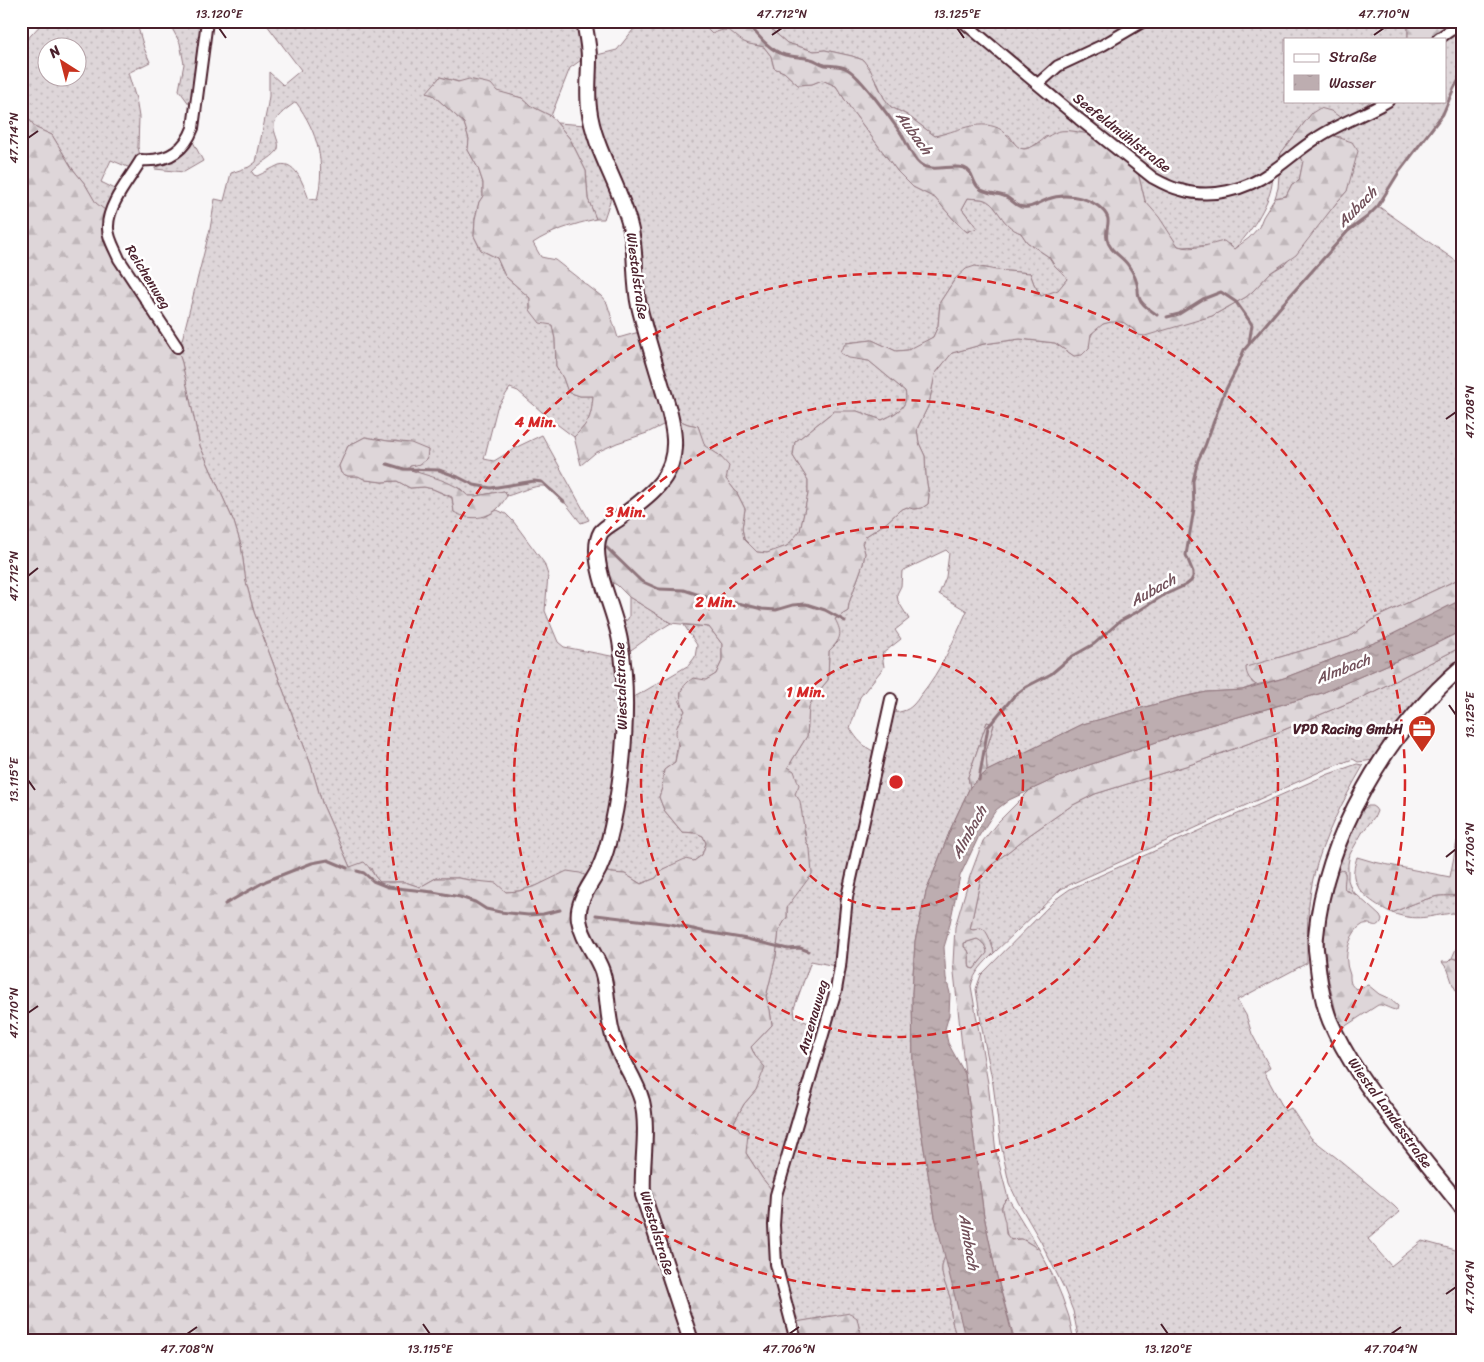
<svg xmlns="http://www.w3.org/2000/svg" width="1484" height="1362" font-family="Sriracha,sans-serif">
<style>
.grass{fill:url(#grass-dots);stroke:#947a82;fill-rule:evenodd}
.forest{fill:url(#forest-firs);stroke:#947a82;fill-rule:evenodd}
.water{fill:url(#water-ripples);stroke:#8f747b}
.lines{fill:none;stroke-linecap:round;stroke-linejoin:round}
.stream{stroke:#8f747b;stroke-width:3}
.street-casing{stroke:#4a1f2b;stroke-width:14}
.secondary-casing{stroke:#4a1f2b;stroke-width:18}
.street{stroke:#fff;stroke-width:10}
.secondary{stroke:#fff;stroke-width:14}
.ticks{fill:none;stroke:#4a1f2b;stroke-width:2}
.ring{fill:none;stroke:#d62828;stroke-width:2.5;stroke-dasharray:9 6}
.labels{text-anchor:middle;dominant-baseline:central;stroke-width:5;stroke-linejoin:round;paint-order:stroke}
.street-label{font-size:14px;fill:#4a1f2b;stroke:#fff}
.poi-label{font-size:14px;font-weight:bold;fill:#4a1f2b;stroke:#fff;text-anchor:end}
.water-label{font-size:15px;font-style:italic;fill:#72515a;stroke:#fff}
.centre{fill:#d62828;stroke:#fff;stroke-width:2.5}
.ring-label{font-size:15px;text-anchor:middle;font-weight:bold;fill:#d62828;stroke:#fff;stroke-width:5;stroke-linejoin:round;paint-order:stroke}
.neatline{fill:none;stroke:#4a1f2b;stroke-width:2}
.ticks-label{font-size:12px;text-anchor:middle;fill:#4a1f2b}
</style>
<defs>
<pattern id="grass-dots" width="8" height="8" patternUnits="userSpaceOnUse" patternTransform="scale(1.25)"><rect width="8" height="8" fill="#ded6d9"/><path d="M2 2h.1M6 6h.1" fill="none" stroke="#c0b7ba" stroke-width="1.8" stroke-linecap="round"/></pattern>
<pattern id="forest-firs" width="22" height="20" patternUnits="userSpaceOnUse" patternTransform="scale(1.25)"><rect width="22" height="20" fill="#ded6d9"/><path d="M5 1l3.5 6h-7zM16 11l3.5 6h-7z" fill="#c0b7ba"/></pattern>
<pattern id="water-ripples" width="26" height="14" patternUnits="userSpaceOnUse" patternTransform="scale(1.25)"><rect width="26" height="14" fill="#bdadb0"/><path d="M2 4q2-2 4 0t4 0M15 11q2-2 4 0t4 0" fill="none" stroke="#9c8c8f"/></pattern>
</defs>
<rect width="100%" height="100%" fill="#f8f6f7"/>
<filter id="ink" filterUnits="userSpaceOnUse"><feTurbulence type="fractalNoise" baseFrequency=".02" numOctaves="2"/><feDisplacementMap in="SourceGraphic" scale="10" xChannelSelector="R" yChannelSelector="G"/><feConvolveMatrix kernelMatrix="1 2 1 2 8 2 1 2 1" color-interpolation-filters="sRGB"/></filter>
<g filter="url(#ink)">
<g class="grass">
<path d="M44,21C60,21 75,21 90,29L101,24L99,21H136L144,48L150,62L128,73L136,99L139,117L138,147L141,160L135,170L111,160L101,182L121,192L110,214L96,204L85,184L72,168L52,135L36,128L21,109V46ZM48,48H78V78H48Z"/>
<polygon points="168,21 207,21 195,112 179,90 184,64 180,43"/>
<path d="M264,21H584L589,57L617,50L633,30L649,21H706L705,27L732,31L746,43L764,47L771,56L774,68L784,72L798,85L812,84L822,80L836,86L853,112L898,172L913,187L935,198L955,221L967,232L977,227L962,209L968,198C973,199 980,198 985,200C999,206 1001,226 1021,233L1027,242L1049,257L1055,266L1065,275L1067,279L1058,291L1041,296L1034,284L1030,273L996,270L975,266L955,279L940,302L938,326L933,337L923,343L908,350L896,351L872,340L846,343L862,360L869,361L905,391C910,406 895,414 882,420L857,411L830,414L795,442L793,456L808,480V494L800,532L787,546L767,553L757,552L744,539L742,528L745,509L737,493L726,479L719,455L704,446L698,426L688,424L671,417L646,330L633,241L613,182L610,201L604,219H596L588,199L586,171L570,139L557,123L586,125L584,58L570,68L551,116L531,106L522,98L440,77L427,93L433,95L464,123L469,139L468,150L478,168L483,183V196L479,202L475,219L474,236L481,250L497,258L505,276L530,298V310L552,325L555,339L556,366L563,378L568,392L580,396H593C591,418 590,421 574,437L550,419L518,391L510,388L497,408L484,459L494,461L519,446L542,435L589,520L581,523C574,515 556,488 545,486C533,485 518,493 507,496L504,491L476,496H468L461,489L408,469L410,466L420,464L427,459L428,450L396,441H388L365,437L348,446L339,466L341,473L348,476H359L366,480L382,482L397,481L410,488L424,487L433,489L452,498L454,512L485,517L497,510L506,514L513,521L544,563L548,575L545,611L558,642L564,647L616,657L620,622L627,620L629,617V597L671,623C653,633 639,645 622,656L625,700L638,695L689,665L695,657L697,645L684,625L709,627L722,644V661L716,674L706,680L679,700L685,711L681,718L675,762L664,770L662,788L659,797L664,810L682,832L696,833L703,836L706,843L702,855L694,861L663,869L656,878L641,884L625,874L612,873L598,870L593,880H550L536,886L519,891L506,892L476,881L458,878H436L420,887L405,882H380L375,877L371,868L350,867L322,803L311,765L254,612L246,582L241,545L234,522L200,446L182,363L177,347L182,340L210,229L215,199L224,201L231,173L249,167L256,162L267,109L269,96V72L283,85L301,70ZM296,102C318,133 326,162 317,200L309,199C304,188 297,160 279,165C272,168 264,173 257,176L254,175L252,172C259,163 271,159 277,151C282,144 272,132 274,124C277,115 289,107 296,102Z"/>
<path d="M772,21H1408V39H1285V101H1371L1361,108L1388,101H1445V39L1463,26V73L1454,88L1450,99L1443,114L1399,172L1378,206L1463,266V577L1377,617L1349,637L1270,660L1251,681L1256,685L1242,690L1207,692L1178,698L1083,724L987,771L986,751L994,725L987,722L968,777L970,787L951,828L926,892L915,941L912,993L913,1067L921,1130L935,1217L946,1255C936,1273 947,1284 951,1301C951,1305 950,1310 951,1313C952,1323 954,1332 959,1341H862L857,1318L829,1316L790,1324L776,1264V1195L762,1178L746,1153L741,1132L734,1122L744,1104L756,1090L755,1056L751,1047L772,1025L770,1010L766,997L776,956L779,930L787,917V907L810,849L806,841L805,831L788,767L807,736L809,707L813,698L828,680L829,651L838,642L835,619L848,611L849,603L863,564L865,553L862,543L866,536L886,523L900,510L907,507L914,509L922,508L928,504L929,495L926,478L925,456L919,443L917,429L929,404L935,374L952,353L984,344L1020,339L1055,343L1074,356L1089,348C1089,344 1089,340 1091,336C1095,325 1111,319 1122,322C1129,323 1134,330 1138,335L1212,316L1246,297L1253,291L1270,273L1285,264L1329,212L1337,202L1347,191L1341,137L1334,136L1330,130L1312,113L1281,153L1280,159L1271,173C1272,177 1273,180 1272,184C1269,205 1249,235 1234,249L1229,244L1183,247L1178,246L1145,201L1136,165L1092,135L1068,131L1045,137L1032,147L1023,149L1017,147L1009,135L944,134L935,136L907,115L891,107L884,98L878,84L863,60L852,56L825,50L814,51L787,43L772,30ZM946,550L949,553L946,577L939,594L967,611C953,642 942,669 920,696C916,702 911,709 903,711C898,713 893,712 888,712L876,753C862,745 858,741 850,728L860,697L884,667L882,654L901,639L895,630L909,619L898,601L897,594L901,586L902,571ZM811,961L840,967L826,1029L795,1018L794,1008Z"/>
<polygon points="190,136 203,161 184,172 155,169 156,160 164,157"/>
<polygon points="1298,152 1303,161 1299,181 1292,184 1286,196 1275,198 1278,188 1279,175"/>
<polygon points="1463,646 1463,666 1382,759 1358,762 1353,759 1326,769 1071,884 1061,889 994,953 993,948 981,928 973,930 970,929 981,877 989,867 1028,836 1071,806 1095,794 1192,764 1269,736 1365,696"/>
<path d="M1357,764L1362,765L1363,766C1343,801 1322,839 1313,879C1307,906 1307,935 1307,963L1237,1000L1246,1015L1252,1034L1270,1068L1264,1072L1285,1111L1291,1108L1311,1138L1342,1162L1394,1206L1400,1212L1368,1239L1391,1266L1422,1241L1463,1252V1341H1079L1073,1311L1064,1288L1041,1242L1018,1202L1009,1183L1001,1145L993,1084L983,1034L976,989L981,975L1056,899L1070,889L1199,831L1329,774Z"/>
<polygon points="1368,806 1372,806 1375,808 1377,811 1375,816 1362,833 1350,854 1348,864 1348,880 1352,891 1357,895 1345,890 1344,886 1345,873 1335,875 1359,816 1363,809"/>
<path d="M1463,894V961L1452,958C1457,946 1470,922 1453,913C1428,916 1418,922 1392,913C1405,907 1424,899 1438,896C1447,895 1455,897 1463,894Z"/>
<path d="M977,939C982,941 987,947 987,953L974,969L970,968C967,960 973,951 964,947V943Z"/>
<path d="M1008,1198L1039,1249C1034,1247 1025,1239 1021,1239C1017,1238 1013,1241 1009,1239C1007,1238 1001,1211 1002,1208C1002,1203 1005,1201 1008,1198Z"/>
</g>
<g class="forest">
<path d="M706,21H772V30L787,43L814,51L825,50L852,56L863,60L870,69L884,98L891,107L907,115L935,136C955,132 978,119 998,128C1008,132 1015,149 1024,149C1033,149 1045,137 1054,133C1062,128 1082,132 1091,135C1096,136 1100,140 1104,143C1115,150 1125,157 1136,165L1145,201L1159,217L1178,246C1192,251 1211,244 1224,241L1234,249L1249,238L1259,227L1263,217L1275,198L1286,196L1292,184L1299,181L1303,161L1298,152L1280,159L1281,153L1312,113L1320,108L1331,111L1347,122L1330,130L1334,136L1352,142L1358,151L1347,191L1337,202L1296,255L1270,273L1253,291L1246,297L1212,316L1145,336L1138,335L1133,329L1123,322H1111L1103,324L1091,334L1089,348L1082,355L1074,356L1055,343L1020,339L984,344L952,353L935,374L929,404L917,429L919,443L925,456L926,478L929,495L928,504L922,508L913,509L907,507L900,510L886,523L866,536L862,543L865,553L863,564L849,603L848,611L835,619C843,634 841,639 829,651L828,680L813,698L809,707L807,736L788,767L794,771L799,785L795,794L800,801L806,841L810,849L812,874L787,907V917L779,930L776,956L766,997L770,1010L772,1025L751,1047L755,1056L765,1067L756,1090L744,1104L734,1122L741,1132L748,1134L746,1153L762,1178L776,1195L774,1225L790,1323L850,1313L857,1318L862,1341H21V109L36,128L52,135L72,168L85,184L96,203L110,214L108,232L177,347L182,363L200,446L234,522L241,545L246,582L254,612L311,765L322,803L350,867L364,862C371,868 373,876 380,882H405L420,887L436,878H458L476,881L496,883L506,892L519,891L536,886L567,871L580,873L593,879L598,870L612,873L625,874L641,884L656,878L663,869L685,859L694,861L702,855L706,843L703,836L696,833L682,832L664,810L659,797L662,788L664,770L675,762L679,743C672,731 679,722 685,711C678,696 678,689 693,678L706,680L716,674L722,661V644L709,627L671,623L629,597L617,585L602,578L599,536L669,470L671,421L647,433L617,443L595,453L581,465L574,437C590,421 591,418 593,396H580L568,392L563,378L556,366L555,339L552,325L540,323L530,310V298L505,276L497,258L481,250L474,236L475,219L479,202L483,196V183L478,168L468,150L469,139L464,123L433,95L426,93L440,77L458,82L469,79L491,84L497,91L522,98L531,106L551,116L570,139L586,171L588,199L596,219C574,224 551,231 533,243L541,257L555,260L601,296L607,303L618,338L646,330L671,417L688,424L698,426L705,446L719,455L729,466L726,479L737,493L745,509L742,528L744,539L757,552L767,553L787,546L800,531L808,494V480L793,456L795,442L834,411H857L882,420C895,414 910,407 905,391L869,361L849,358L840,353L842,348L846,343L872,340L896,351L908,350L933,337L938,326L940,302L955,279L966,269L975,266L996,270L1030,273L1034,284L1041,296L1058,290L1067,279L1065,275L1055,266L1049,257L1027,242L1021,233C1001,226 999,206 985,200C981,198 973,199 968,198L962,209L977,228L967,232L955,221L935,198L913,187L898,172L853,112L836,86L822,80L812,84L798,85L784,72L774,68L771,56L764,47C758,45 749,45 744,42C730,33 731,25 712,34L705,27Z"/>
<polygon points="1408,21 1463,21 1438,39 1408,39"/>
<path d="M365,437L388,441L411,443L428,450L427,459L420,464L410,466L408,469C429,477 453,480 468,496H476L504,491L507,496C504,500 501,506 497,509C485,520 467,520 454,512L452,497L433,489L424,487L410,488L397,481L382,482L366,480L358,476H348L341,473L339,466L348,446Z"/>
<path d="M1463,577V599L1379,641L1284,678L1256,685C1250,680 1246,675 1246,667L1349,637L1377,617Z"/>
<path d="M1463,630V646L1365,696L1269,736L1192,764L1095,794L1071,806L1028,836L989,867L981,877L970,929L973,930C976,930 978,928 981,928C988,929 993,948 994,953C984,963 974,972 971,986L988,1083L996,1152L1008,1198L1004,1202L1001,1207L1005,1222L1006,1234L1011,1240L1022,1239L1039,1249L1054,1278L1062,1297L1069,1317L1074,1341H1015L996,1273L984,1216L965,1074L953,963L955,927L970,876L983,841L997,823L1030,790L1052,780L1086,766L1189,731L1322,693L1433,645ZM977,939C982,941 987,947 987,953L974,969L970,968C967,960 973,952 964,947V943Z"/>
<polygon points="987,722 994,724 986,751 987,771 970,787 968,777"/>
<path d="M1461,837L1463,838V894C1455,897 1447,895 1438,896C1424,899 1405,907 1392,913C1378,906 1357,894 1354,877C1353,871 1355,864 1357,857L1374,862L1450,877L1457,841Z"/>
<path d="M1341,870L1344,871C1347,876 1343,883 1345,890L1357,895L1380,916L1382,920C1377,932 1370,920 1362,925C1351,931 1345,952 1347,963C1347,967 1349,971 1350,975C1350,981 1350,985 1356,989L1368,985L1379,994L1390,999L1398,1006L1397,1010C1390,1010 1384,1004 1378,1005L1341,1029C1337,1021 1336,1011 1334,1003C1324,965 1319,923 1332,886C1334,879 1335,873 1341,870Z"/>
<polygon points="1452,958 1463,961 1463,1002 1453,985 1448,970 1442,962 1448,962"/>
<path d="M946,1255L966,1341H959C954,1332 952,1323 951,1313C950,1310 951,1305 951,1301C947,1284 936,1273 946,1255Z"/>
</g>
<polygon class="water" points="1463,599 1463,630 1433,645 1322,693 1189,731 1086,766 1052,780 1009,800 996,810 979,836 960,876 947,937 944,947 946,978 950,993 949,1015 945,1029 948,1043 965,1074 984,1216 996,1273 1013,1337 1012,1341 966,1341 935,1217 921,1130 913,1067 912,993 915,941 926,892 951,828 970,787 987,771 1083,724 1178,698 1207,692 1242,690 1284,678 1379,641"/>
<g class="lines">
<g class="stream">
<path d="M746,21C756,33 769,51 785,55C794,57 803,57 811,59C816,60 820,64 825,65C832,66 840,65 847,69C860,76 891,119 900,132C907,142 911,157 920,164C932,173 951,164 964,168C974,171 972,183 979,188C985,194 996,193 1004,196C1010,198 1014,204 1019,206C1029,210 1039,203 1048,199C1063,193 1084,196 1098,206C1116,220 1104,225 1107,239C1109,251 1122,256 1128,265C1133,272 1137,280 1138,289C1138,292 1138,294 1139,297C1141,305 1151,310 1157,315"/>
<polyline points="1167,317 1179,314 1203,299 1221,292 1236,302 1249,320 1252,325 1249,343"/>
<polyline points="387,464 404,469 439,470 458,477 474,485 491,488 534,481 542,482 564,502"/>
<polyline points="606,547 641,581 659,589 684,590 712,599 742,604 762,609 776,610 793,605 806,604 825,610 845,621"/>
<polyline points="979,780 988,727 1014,696 1026,687 1051,674 1071,657 1094,644 1120,621 1137,612 1164,595 1186,585 1191,581 1193,577 1193,572 1186,555 1194,509 1193,481 1198,460 1205,446 1224,393 1235,372 1244,350 1288,298 1348,231 1367,217 1378,206 1399,172 1443,114 1454,88 1463,73"/>
<polyline points="357,871 364,873 373,881 388,887 433,892 460,897 475,902 486,909 500,912 528,915 543,914 560,910"/>
<polyline points="225,904 266,881 312,863 328,860 347,868"/>
<polyline points="596,915 671,924 706,932 747,939 788,949 800,948 808,951"/>
</g>
<defs>
<g id="street">
<path d="M962,21L1079,119L1153,178C1162,183 1171,188 1181,190C1211,199 1246,190 1271,172C1287,161 1301,148 1317,138C1339,123 1365,115 1388,101"/>
<polyline points="1438,39 1451,30 1463,26"/>
<polyline points="1038,84 1058,66 1103,45 1144,21"/>
<path d="M177,347L119,259C115,249 107,237 108,226C108,204 130,179 141,160C166,162 184,152 193,128L207,21"/>
<polyline points="796,1341 776,1264 774,1225 776,1195 836,990 840,967 847,897 891,699"/>
</g>
<g id="secondary">
<path d="M584,21C586,33 589,46 589,58C589,75 587,92 589,108C594,150 620,185 630,226C637,252 633,280 639,306C646,335 655,363 663,390C668,406 673,422 674,439C676,479 649,495 621,517C615,522 606,526 601,532C598,537 597,544 597,550C598,581 615,611 620,641C630,697 624,771 612,827C609,841 605,856 599,869C591,885 576,901 579,920C582,939 596,954 602,971C609,993 606,1017 614,1039C621,1061 636,1079 642,1101C649,1131 641,1164 643,1195L691,1341"/>
<path d="M1463,666C1388,730 1325,837 1316,936C1315,943 1316,951 1317,958C1319,980 1322,1001 1330,1021C1346,1058 1370,1091 1395,1123C1417,1152 1440,1180 1463,1209"/>
</g>
</defs>
<use href="#street" class="street-casing"/>
<use href="#secondary" class="secondary-casing"/>
<use href="#street" class="street"/>
<use href="#secondary" class="secondary"/>
</g>
</g>
<path class="ticks" d="M219,28L226,38M957,28L964,38M772,35L782,28M1374,35L1384,28M28,138L38,131M1446,419L1456,412M28,576L38,568M1449,705L1456,715M28,780L35,790M1446,857L1456,849M28,1013L38,1006M1446,1294L1456,1287M423,1324L430,1334M1161,1324L1168,1334M187,1334L197,1327M789,1334L799,1327M1391,1334L1401,1327"/>
<g class="ring">
<circle cx="896" cy="782" r="127"/>
<circle cx="896" cy="782" r="255"/>
<circle cx="896" cy="782" r="382"/>
<circle cx="896" cy="782" r="509"/>
</g>
<defs>
<symbol id="office-pin" viewBox="-11 -11 22 30"><path d="M0 17L-7.5 6A9.5 9.5 0 1 1 7.5 6Z" fill="#c8321e" stroke="#fff"/><path d="M-6-3h4V-5.5h4V-3h4V5H-6ZM-1-4.5V-3h2v-1.5ZM-6 0V1H6V0Z" fill="#fff"/></symbol>
</defs>
<g fill-rule="evenodd">
<use href="#office-pin" x="1406" y="713" width="32" height="43"/>
</g>
<g class="labels">
<g class="street-label">
<text transform="translate(1122 133) rotate(38)">Seefeldmühlstraße</text>
<text transform="translate(637 276) rotate(82)">Wiestalstraße</text>
<text transform="translate(148 277) rotate(58)">Reichenweg</text>
<text transform="translate(621 686) rotate(-92)">Wiestalstraße</text>
<text transform="translate(813 1017) rotate(-74)">Anzenauweg</text>
<text transform="translate(1390 1113) rotate(54)">Wiestal Landesstraße</text>
<text transform="translate(657 1233) rotate(73)">Wiestalstraße</text>
</g>
<g class="poi-label">
<text x="1403" y="729">VPD Racing GmbH</text>
</g>
<g class="water-label">
<text transform="translate(914 133) rotate(54)">Aubach</text>
<text transform="translate(1357 207) rotate(-45)">Aubach</text>
<text transform="translate(1153 590) rotate(-29)">Aubach</text>
<text transform="translate(1343 669) rotate(-21)">Almbach</text>
<text transform="translate(969 832) rotate(-61)">Almbach</text>
<text transform="translate(969 1242) rotate(80)">Almbach</text>
</g>
</g>
<circle cx="896" cy="782" r="8" class="centre"/>
<g class="ring-label">
<text x="536" y="427">4 Min.</text>
<text x="626" y="517">3 Min.</text>
<text x="716" y="607">2 Min.</text>
<text x="806" y="697">1 Min.</text>
</g>
<rect width="1484" height="1362" fill="none" stroke="#fff" stroke-width="55"/>
<rect x="1284" y="38" width="162" height="65" fill="#ffffff" stroke="#b7a5aa"/>
<rect x="1294" y="54" width="25" height="8" fill="#ffffff" stroke="#b7a5aa"/>
<text x="1329" y="62" font-size="15" fill="#4a1f2b">Straße</text>
<rect x="1294" y="75" width="25" height="15" fill="url(#water-ripples)" stroke="#b7a5aa"/>
<text x="1329" y="88" font-size="15" fill="#4a1f2b">Wasser</text>
<g transform="translate(62 62) rotate(324)"><circle r="24" fill="#ffffff" stroke="#b7a5aa"/>
<path d="M0-4L9 19L0 12L-9 19Z" fill="#c8321e"/>
<text y="-8" font-size="14" font-weight="bold" text-anchor="middle" fill="#4a1f2b">N</text>
</g>
<rect x="28" y="28" width="1428" height="1306" class="neatline"/>
<g class="ticks-label">
<text x="219" y="18">13.120°E</text>
<text x="782" y="18">47.712°N</text>
<text x="957" y="18">13.125°E</text>
<text x="1384" y="18">47.710°N</text>
<text transform="translate(14 138) rotate(-90)" y="4">47.714°N</text>
<text transform="translate(1470 412) rotate(-90)" y="4">47.708°N</text>
<text transform="translate(14 576) rotate(-90)" y="4">47.712°N</text>
<text transform="translate(1470 715) rotate(-90)" y="4">13.125°E</text>
<text transform="translate(14 780) rotate(-90)" y="4">13.115°E</text>
<text transform="translate(1470 849) rotate(-90)" y="4">47.706°N</text>
<text transform="translate(14 1013) rotate(-90)" y="4">47.710°N</text>
<text transform="translate(1470 1287) rotate(-90)" y="4">47.704°N</text>
<text x="187" y="1353">47.708°N</text>
<text x="430" y="1353">13.115°E</text>
<text x="789" y="1353">47.706°N</text>
<text x="1168" y="1353">13.120°E</text>
<text x="1391" y="1353">47.704°N</text>
</g>
</svg>
